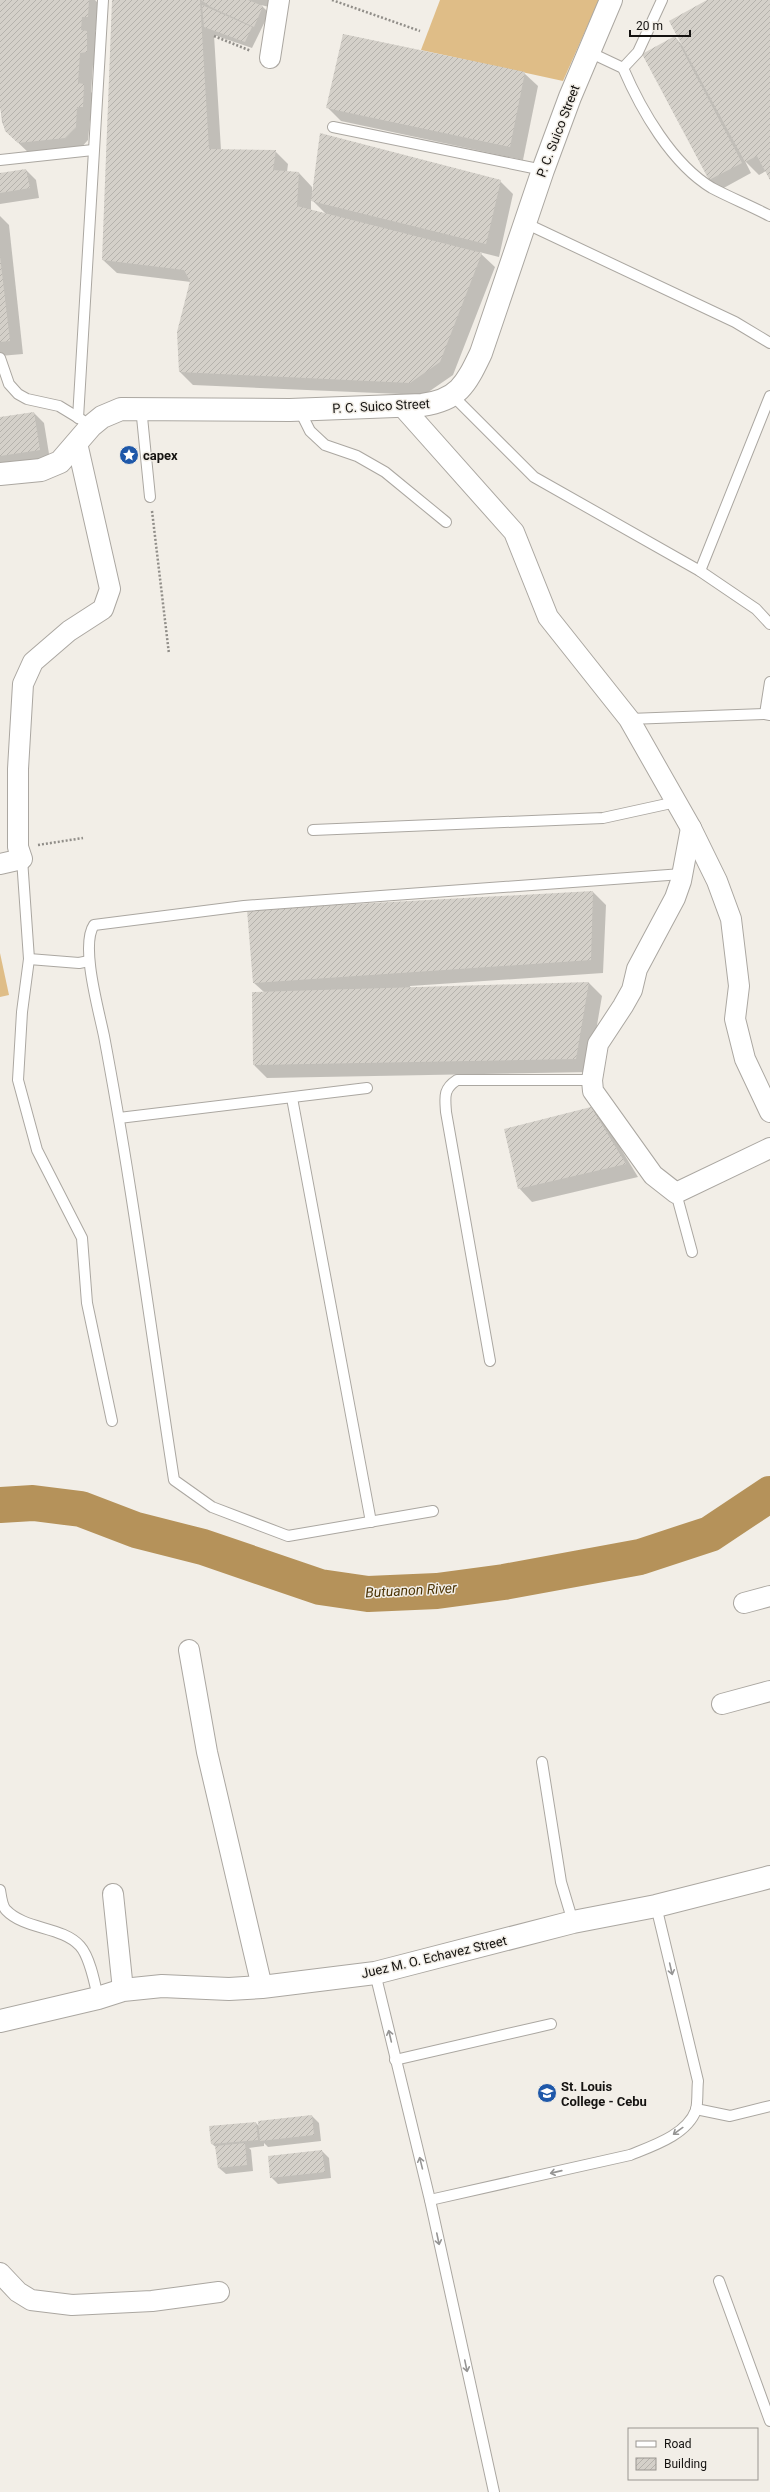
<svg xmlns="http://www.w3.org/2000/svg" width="770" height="2492" font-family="Roboto,sans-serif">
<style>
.grass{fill:#dfbd87}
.shadow{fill:#0003;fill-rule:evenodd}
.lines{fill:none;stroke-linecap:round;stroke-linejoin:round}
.river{stroke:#b5925a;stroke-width:36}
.building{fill:url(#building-hatch)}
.service-casing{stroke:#aba7a1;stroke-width:12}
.minor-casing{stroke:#aba7a1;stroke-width:22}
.tertiary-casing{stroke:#aba7a1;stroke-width:24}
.path{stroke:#918e89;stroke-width:2.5;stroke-dasharray:2 2;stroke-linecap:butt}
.service{stroke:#fff;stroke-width:10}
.minor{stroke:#fff;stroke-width:20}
.tertiary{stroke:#fff;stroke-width:22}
.oneway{stroke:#969594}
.labels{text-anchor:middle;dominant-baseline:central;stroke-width:3;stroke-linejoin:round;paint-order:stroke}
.street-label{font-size:13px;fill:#151311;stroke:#f2eee7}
.poi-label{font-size:13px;font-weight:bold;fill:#151311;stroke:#f2eee7;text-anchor:start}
.water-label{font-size:14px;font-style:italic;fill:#4b3303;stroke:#f2eee7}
</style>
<defs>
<pattern id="building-hatch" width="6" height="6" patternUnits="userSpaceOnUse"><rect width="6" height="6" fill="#d4d0c9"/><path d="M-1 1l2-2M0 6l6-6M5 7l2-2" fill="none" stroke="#b5b2ac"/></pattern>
</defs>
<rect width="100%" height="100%" fill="#f2eee7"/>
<g class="grass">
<polygon points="440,0 599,0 563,81 421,50"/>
<polygon points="0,953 9,995 0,997"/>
</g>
<g class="shadow">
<polygon points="0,0 95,0 102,7 101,30 95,30 95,40 100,46 100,65 93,65 91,92 97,98 96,120 90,120 88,140 78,151 32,156 6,131 2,122 0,99"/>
<path d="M113,0H271L269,7L261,5L269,13L252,48L214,35L221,150L275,151L288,164L287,172L299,173L312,187V193L500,181L513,194L499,257L479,252L495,267L453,375L424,395L193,385L180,372L191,282L117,273L103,260ZM311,199L327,215L311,211Z"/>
<polygon points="710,0 770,0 770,178 766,171 759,175 745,161 751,173 720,190 710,180 644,54 675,37 683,46"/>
<polygon points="524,73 538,86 523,160 341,121 328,108"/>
<polygon points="26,170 36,180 39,198 0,204 0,174"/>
<polygon points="0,216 9,225 23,354 0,356"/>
<polygon points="34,413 44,423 50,460 0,468 0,418"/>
<polygon points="593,892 606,905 603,973 410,986 410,988 589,983 602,996 589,1072 267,1078 254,1065 253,993 264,992 254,983"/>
<polygon points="591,1108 604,1121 638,1177 532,1202 519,1188"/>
<polygon points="312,2116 319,2123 321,2141 268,2147 264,2143 264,2146 249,2148 251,2150 253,2171 226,2174 219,2168 217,2148 212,2144 256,2123 260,2127"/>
<polygon points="322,2151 329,2158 331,2178 278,2184 271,2177"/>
</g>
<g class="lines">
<polyline class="river" points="0,1505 33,1503 81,1509 136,1530 203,1547 320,1587 368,1594 437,1591 504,1582 640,1557 710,1534 770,1494"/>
</g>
<g class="building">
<polygon points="0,0 89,0 88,17 82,17 81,30 87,31 87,52 80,53 78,83 84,84 83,107 77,107 76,127 65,138 18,143 5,131 0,108"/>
<polygon points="112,0 200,0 209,149 276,150 273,170 299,172 297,206 482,253 440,362 410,383 179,372 177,332 190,281 184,270 102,260"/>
<polygon points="201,0 248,0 263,6 254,27 211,7"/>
<polygon points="707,0 770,0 770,180 757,156 745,162 669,21"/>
<polygon points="202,5 252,27 245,42 204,27"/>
<polygon points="343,34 525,72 510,147 326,108"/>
<polygon points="675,36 742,163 709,180 642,54"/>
<polygon points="320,133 501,180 486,244 311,201"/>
<polygon points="26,169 30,188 0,193 0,173"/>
<polygon points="0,256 10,341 0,342"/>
<polygon points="34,412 40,450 0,456 0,417"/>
<polygon points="593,891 591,960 253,983 247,910"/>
<polygon points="589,982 576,1059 253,1065 252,992"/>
<polygon points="591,1107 626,1164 518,1189 504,1129"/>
<polygon points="312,2115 314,2135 260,2141 258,2121"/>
<polygon points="256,2122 258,2140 211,2144 209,2126"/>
<polygon points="245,2143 247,2165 218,2168 215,2146"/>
<polygon points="322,2150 325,2172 270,2178 268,2156"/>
</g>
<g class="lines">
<defs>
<g id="service">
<path d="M589,52L623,68C641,110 672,164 712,188C731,198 751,206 770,216"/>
<polyline points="623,68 638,52 662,0"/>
<polyline points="333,127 543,170"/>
<polyline points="0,160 93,150"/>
<polyline points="525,223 735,322 770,343"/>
<polyline points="0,358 9,384 18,394 27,399 59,406 82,420"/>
<polyline points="453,396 534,477 700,571 756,609 770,624"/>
<polyline points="141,407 150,497"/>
<polyline points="299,409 310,431 325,445 357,456 385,472 446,522"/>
<polyline points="78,418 103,0"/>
<polyline points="700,571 770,396"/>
<polyline points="765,714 770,682"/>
<polyline points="629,719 765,714 770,715"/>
<polyline points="313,830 603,818 676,802"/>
<polyline points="22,859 29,959 22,1012 18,1080 37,1150 82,1238 87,1303 112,1421"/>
<polyline points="29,959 79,963 89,961"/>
<polyline points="292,1098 371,1522"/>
<polyline points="119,1118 367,1088"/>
<polyline points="676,1193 692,1252"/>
<path d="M490,1361L446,1112C445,1097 443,1089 457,1080H592"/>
<path d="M433,1511L288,1536L212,1507L174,1480C151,1332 132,1184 104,1036C99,1011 80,945 94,925L244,906L682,874"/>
<polyline points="542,1762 561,1882 573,1922"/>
<path d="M0,1890C1,1896 2,1906 6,1910C25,1930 62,1926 80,1946C90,1957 95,1984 98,1998"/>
<polyline points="375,1973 430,2200 494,2492"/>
<polyline points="395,2060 551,2024"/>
<polyline points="696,2109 730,2116 770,2106"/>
<path d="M430,2200L630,2155C652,2146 687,2135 696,2110C698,2102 697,2090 698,2081L656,1906"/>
<polyline points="719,2281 770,2421"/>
</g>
<g id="minor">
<polyline points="270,58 279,0"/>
<polyline points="401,405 514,532 548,617 629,719 691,828 717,881 731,919 739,986 735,1019 745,1059 770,1112"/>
<polyline points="691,828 681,881 675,898 637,969 632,990 623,1006 598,1044 592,1080 593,1091 653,1175 676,1193 770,1148"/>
<polyline points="0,864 22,859 18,847 18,769 23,684 33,662 69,631 103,609 110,589 77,443"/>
<polyline points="744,1603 770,1596"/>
<polyline points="189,1650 207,1752 262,1987"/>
<polyline points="722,1704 770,1691"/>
<polyline points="113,1894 123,1990"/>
<polyline points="0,2273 18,2292 31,2300 72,2305 152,2301 219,2292"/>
</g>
<g id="tertiary">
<path d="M0,474L41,470L60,462L91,426L102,417L121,409L290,410L422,405C459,400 466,384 481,353L543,170L570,97L611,0"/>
<polyline points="0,2021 98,1998 123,1990 162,1986 229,1989 262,1987 375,1973 573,1922 656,1906 770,1877"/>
</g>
</defs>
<use href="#service" class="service-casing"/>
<use href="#minor" class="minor-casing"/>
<use href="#tertiary" class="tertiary-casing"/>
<g class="path">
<polyline points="332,0 420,31"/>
<polyline points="214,36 251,51"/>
<polyline points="152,511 169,654"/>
<polyline points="38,845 83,838"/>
</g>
<use href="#service" class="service"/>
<use href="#minor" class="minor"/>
<use href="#tertiary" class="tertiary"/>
</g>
<defs><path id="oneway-shaft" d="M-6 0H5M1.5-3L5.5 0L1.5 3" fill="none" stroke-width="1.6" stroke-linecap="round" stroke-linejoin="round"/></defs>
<g class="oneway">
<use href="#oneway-shaft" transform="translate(671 1969) rotate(77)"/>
<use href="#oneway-shaft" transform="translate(390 2036) rotate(-103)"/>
<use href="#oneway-shaft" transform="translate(678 2131) rotate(144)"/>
<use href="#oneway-shaft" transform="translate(421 2163) rotate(-104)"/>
<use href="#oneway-shaft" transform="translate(556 2172) rotate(167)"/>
<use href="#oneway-shaft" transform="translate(438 2239) rotate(78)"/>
<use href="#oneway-shaft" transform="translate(466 2366) rotate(78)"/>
</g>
<defs>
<symbol id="sight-disc" viewBox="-11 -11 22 22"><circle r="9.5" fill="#1f58a9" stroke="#f2eee7"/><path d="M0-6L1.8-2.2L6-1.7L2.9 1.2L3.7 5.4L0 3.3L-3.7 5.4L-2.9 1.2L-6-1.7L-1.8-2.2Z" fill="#fff"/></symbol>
<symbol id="university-disc" viewBox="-11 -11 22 22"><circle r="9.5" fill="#1f58a9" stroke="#f2eee7"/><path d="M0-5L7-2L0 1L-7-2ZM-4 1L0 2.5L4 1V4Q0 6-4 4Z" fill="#fff"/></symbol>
</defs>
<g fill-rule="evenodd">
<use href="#sight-disc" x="118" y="444" width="22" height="22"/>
<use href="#university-disc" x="536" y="2082" width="22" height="22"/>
</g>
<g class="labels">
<g class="street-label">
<text transform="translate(558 131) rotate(-69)">P. C. Suico Street</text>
<text transform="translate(381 406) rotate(-3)">P. C. Suico Street</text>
<text transform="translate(434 1957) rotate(-13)">Juez M. O. Echavez Street</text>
</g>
<g class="poi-label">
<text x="143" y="455">capex</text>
<text x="561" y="2086">St. Louis<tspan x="561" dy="15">College - Cebu</tspan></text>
</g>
<g class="water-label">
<text transform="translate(411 1590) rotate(-3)">Butuanon River</text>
</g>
</g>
<rect x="628" y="2428" width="130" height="52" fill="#f2eee7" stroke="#9a9691"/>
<rect x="636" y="2441" width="20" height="6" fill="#ffffff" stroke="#9a9691"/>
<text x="664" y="2448" font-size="12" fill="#151311">Road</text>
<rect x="636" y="2458" width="20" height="12" fill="url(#building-hatch)" stroke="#9a9691"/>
<text x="664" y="2468" font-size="12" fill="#151311">Building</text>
<path d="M630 30v6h60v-6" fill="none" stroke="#151311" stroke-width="2"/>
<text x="636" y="30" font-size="12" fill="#151311" stroke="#f2eee7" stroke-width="3" paint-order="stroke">20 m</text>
</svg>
